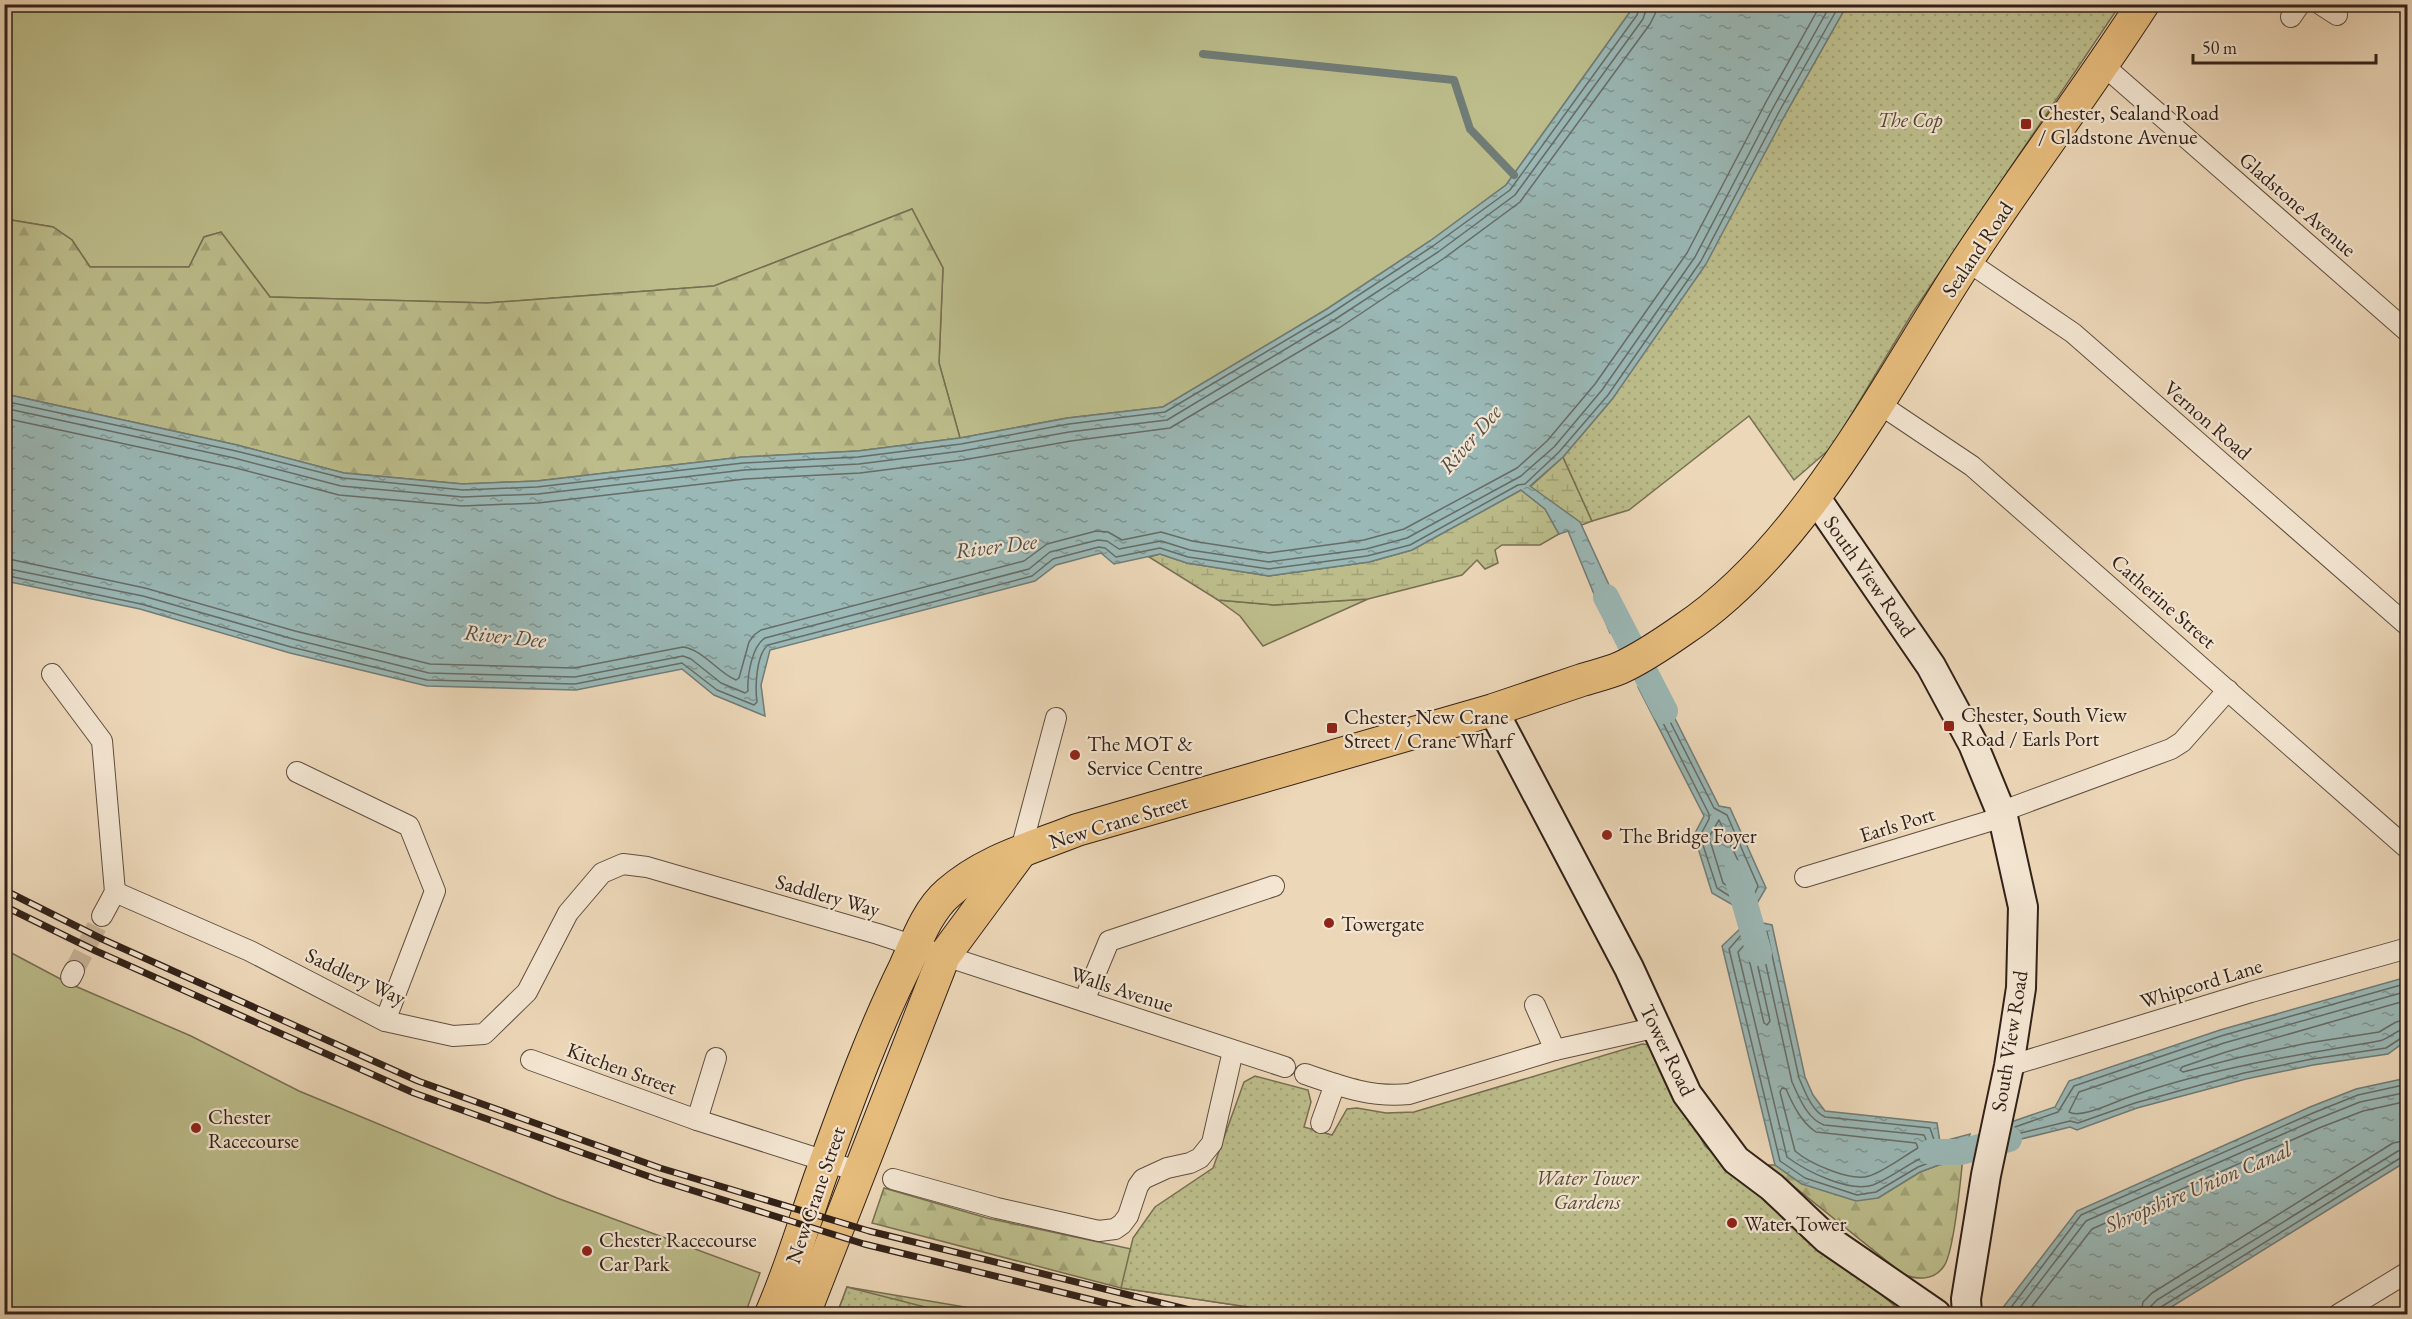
<svg xmlns="http://www.w3.org/2000/svg" width="2412" height="1319" font-family="'EB Garamond',serif">
<style>
.green{fill:#bcbd8b;stroke:#776f52;stroke-width:1.5}
.forest{fill:url(#forest-firs);stroke:#776f52;stroke-width:1.5}
.wetland{fill:url(#wetland-marsh);stroke:#776f52;stroke-width:1.5}
.park{fill:url(#park-dots);stroke:#776f52;stroke-width:1.5}
.water{fill:url(#water-ripples);stroke:#707c77;stroke-width:1.5}
.lines{fill:none;stroke-linecap:round;stroke-linejoin:round}
.shore{stroke:#666c67;stroke-width:1.5}
.stream{stroke:#707c77;stroke-width:8}
.canal{stroke:#9ab8b6;stroke-width:26}
.street-tunnel{stroke:#c7b398;stroke-width:20;stroke-dasharray:20 10;stroke-linecap:butt}
.street-casing{stroke:#604e40;stroke-width:22}
.secondary-casing{stroke:#322118;stroke-width:32}
.primary-casing{stroke:#322118;stroke-width:34}
.street{stroke:#f3e5d1;stroke-width:20}
.secondary{stroke:#f3e5d1;stroke-width:28}
.primary{stroke:#e6bc7c;stroke-width:32}
.rail-casing{stroke:#322118;stroke-width:7}
.rail{stroke:#f3e5d1;stroke-width:4.5;stroke-dasharray:14;stroke-linecap:butt}
.poi-dot{fill:#8f2418;stroke:#f3e5d1;stroke-width:2}
.labels{text-anchor:middle;dominant-baseline:central;stroke-width:4.5;stroke-linejoin:round;paint-order:stroke}
.poi-label{font-size:21px;fill:#322118;stroke:#f3e5d1;text-anchor:start}
.park-label{font-size:21px;font-style:italic;fill:#544835;stroke:#f3e5d1}
.street-label{font-size:21px;fill:#322118;stroke:#f3e5d1}
.water-label{font-size:22px;font-style:italic;fill:#514e47;stroke:#f3e5d1}
</style>
<defs>
<pattern id="forest-firs" width="22" height="20" patternUnits="userSpaceOnUse" patternTransform="scale(1.5)"><rect width="22" height="20" fill="#bcbd8b"/><path d="M5 1l3.5 6h-7zM16 11l3.5 6h-7z" fill="#a2a277"/></pattern>
<pattern id="wetland-marsh" width="20" height="14" patternUnits="userSpaceOnUse" patternTransform="scale(1.5)"><rect width="20" height="14" fill="#bcbd8b"/><path d="M1 5h8M5 5V1M11 12h8M15 12V8" fill="none" stroke="#a2a277"/></pattern>
<pattern id="park-dots" width="8" height="8" patternUnits="userSpaceOnUse" patternTransform="scale(1.5)"><rect width="8" height="8" fill="#bcbd8b"/><path d="M2 2h.1M6 6h.1" fill="none" stroke="#a2a277" stroke-width="1.8" stroke-linecap="round"/></pattern>
<pattern id="water-ripples" width="26" height="14" patternUnits="userSpaceOnUse" patternTransform="scale(1.5)"><rect width="26" height="14" fill="#9ab8b6"/><path d="M2 4q2-2 4 0t4 0M15 11q2-2 4 0t4 0" fill="none" stroke="#7e9593"/></pattern>
</defs>
<rect width="100%" height="100%" fill="#ecd7b8"/>
<filter id="stains"><feTurbulence type="fractalNoise" baseFrequency=".00333" numOctaves="4"/><feColorMatrix values="0 0 0 0 .2 0 0 0 0 .09 0 0 0 0 .02 0 0 0 .5 -.17"/></filter>
<radialGradient id="worn" r=".72"><stop offset=".6" stop-color="#630" stop-opacity="0"/><stop offset="1" stop-color="#630" stop-opacity=".3"/></radialGradient>
<g class="green">
<polygon points="4,5 1635,5 1506,185 1430,241 1327,309 1163,407 1067,418 960,438 939,363 943,268 912,209 714,286 487,303 270,297 221,232 204,237 189,267 90,267 72,240 53,227 5,219"/>
<polygon points="1368,599 1263,646 1240,616 1218,600 1274,605"/>
<polygon points="4,949 68,983 191,1036 299,1091 557,1198 760,1273 745,1314 5,1314"/>
</g>
<g class="forest">
<polygon points="912,209 943,268 939,363 960,438 858,451 743,457 537,481 463,484 344,473 237,445 5,394 5,219 53,227 72,240 90,267 189,267 204,237 221,232 270,297 487,303 714,286"/>
<path d="M1963,1156C1961,1177 1954,1252 1944,1266C1934,1281 1917,1280 1903,1274L1767,1165H1775L1802,1184L1878,1198L1920,1172Z"/>
<polygon points="884,1188 987,1218 1131,1249 1295,1314 1121,1288 872,1223"/>
<polygon points="847,1287 994,1312 1007,1314 850,1314 838,1311"/>
</g>
<g class="wetland">
<polygon points="1563,457 1592,521 1582,525 1530,487"/>
<polygon points="1521,490 1545,509 1559,534 1540,545 1502,545 1495,550 1498,563 1485,569 1477,560 1462,575 1368,599 1274,605 1218,600 1149,557 1160,554 1187,563 1269,576 1369,562 1412,550"/>
</g>
<g class="park">
<polygon points="1847,5 2120,5 1913,312 1832,447 1794,480 1749,416 1629,510 1592,521 1563,457 1613,398 1786,113"/>
<polygon points="1642,1044 1651,1045 1705,1146 1732,1170 1759,1189 1904,1314 1295,1314 1121,1288 1133,1238 1155,1207 1213,1168 1244,1082 1255,1076 1308,1090 1311,1102 1304,1127 1332,1135 1347,1109 1357,1108 1386,1113 1414,1112"/>
<polygon points="847,1287 952,1314 837,1314"/>
</g>
<g class="water">
<polygon points="1635,5 1847,5 1786,113 1706,264 1613,398 1563,457 1530,486 1580,522 1627,624 1610,633 1568,531 1559,534 1545,509 1521,490 1412,550 1369,562 1269,576 1187,563 1160,554 1114,564 1101,553 1056,565 1035,581 770,650 761,685 765,716 714,695 682,669 576,690 427,686 290,653 140,609 5,581 5,394 237,445 344,473 463,484 537,481 743,457 858,451 960,438 1068,418 1163,407 1327,309 1430,241 1506,185"/>
<polygon points="1654,677 1719,806 1730,808 1766,888 1756,905 1738,908 1712,893 1694,835 1704,816 1638,687"/>
<polygon points="1760,917 1763,923 1772,925 1805,1077 1813,1095 1825,1111 1937,1123 1940,1142 1970,1134 1963,1156 1920,1172 1878,1198 1856,1201 1802,1184 1775,1165 1722,946 1743,926 1742,921"/>
<polygon points="2407,977 2407,1040 2388,1054 2313,1065 2246,1079 2137,1108 2077,1130 2070,1127 2005,1143 2008,1123 2055,1107 2069,1081 2220,1030"/>
<polygon points="2407,1078 2407,1161 2160,1314 1998,1314 2077,1211 2310,1107 2356,1089"/>
</g>
<g class="lines">
<g class="shore">
<polyline points="4,401 236,451 343,478 463,490 537,487 743,463 858,457 961,444 1069,424 1165,412 1330,314 1433,246 1510,190 1637,15 1640,4"/>
<polyline points="4,408 234,458 341,486 463,497 538,494 744,470 859,464 962,451 1069,432 1167,420 1334,320 1438,252 1515,195 1643,19 1648,4"/>
<polyline points="4,418 232,467 339,495 462,506 538,503 745,479 860,473 963,460 1071,441 1170,428 1339,328 1443,259 1520,202 1650,24 1655,14 1657,4"/>
<path d="M4,558L145,588L295,631L430,664L574,668L683,647C704,650 717,672 736,680L739,678L749,642L754,635L761,630L1024,561L1047,544L1096,531L1108,532L1122,540L1161,532L1192,541L1269,553L1364,540L1404,529L1517,468L1547,441L1595,384L1687,253L1766,102L1821,4"/>
<path d="M4,568L143,596L293,639L429,673L575,677L683,656L691,659L721,683L745,693L748,691C747,676 752,646 765,638L1029,569L1050,552L1098,540L1107,541L1119,549L1161,541L1190,550L1269,562L1366,549L1407,538L1521,476L1554,447L1602,390L1695,257L1774,106L1831,4"/>
<path d="M4,575L141,604L291,647L427,680L575,684L682,663L717,690L754,705L757,702C755,687 756,655 768,645L1032,576L1053,559L1099,547L1105,548L1116,557L1160,548L1188,557L1269,569L1367,556L1410,545L1518,485L1525,484L1559,452L1608,395L1701,261L1780,110L1840,4"/>
<polygon points="1649,687 1653,688 1714,808 1727,815 1758,886 1752,900 1739,902 1717,888 1700,836 1709,819 1709,814 1647,691"/>
<polygon points="1719,820 1750,886 1746,893 1740,894 1723,883 1709,837"/>
<path d="M1750,925H1756L1767,932L1799,1078C1805,1092 1812,1111 1825,1117L1930,1128L1936,1146L1942,1147L1957,1144L1960,1147L1958,1152L1918,1167L1876,1192L1857,1195L1805,1178L1780,1161L1729,949Z"/>
<path d="M1754,934L1760,938L1792,1082C1799,1097 1807,1119 1824,1125L1924,1135L1931,1151L1930,1154C1910,1162 1891,1178 1873,1185C1849,1193 1806,1171 1787,1157L1738,952Z"/>
<polygon points="1752,950 1755,953 1770,1021 1767,1025 1764,1023 1748,955"/>
<polyline points="2408,983 2221,1036 2074,1086 2058,1112 2015,1127 2013,1132 2017,1134 2070,1121 2078,1123 2135,1103 2244,1073 2312,1059 2386,1048 2403,1037 2408,1036"/>
<path d="M2408,991L2224,1043L2079,1092L2069,1112C2081,1119 2114,1102 2129,1097C2209,1069 2295,1055 2379,1041C2390,1039 2396,1029 2408,1028"/>
<polyline points="2408,1000 2226,1052 2182,1067 2180,1070 2183,1072 2241,1057 2308,1043 2379,1032 2396,1022 2408,1019"/>
<path d="M1782,1088L1786,1089C1793,1105 1801,1122 1816,1132L1916,1143L1918,1148C1904,1156 1883,1172 1869,1176C1850,1182 1809,1163 1795,1151L1780,1092Z"/>
<polyline points="2006,1314 2081,1215 2313,1113 2358,1095 2408,1084"/>
<polyline points="2015,1314 2086,1221 2315,1120 2360,1102 2408,1092"/>
<polyline points="2026,1314 2092,1229 2319,1128 2363,1111 2408,1101"/>
<polyline points="2141,1314 2143,1302 2152,1293 2393,1143 2408,1140"/>
<polyline points="2150,1314 2151,1306 2157,1300 2398,1151 2408,1149"/>
<polyline points="2157,1314 2161,1307 2402,1157 2408,1156"/>
</g>
<polyline class="stream" points="1203,54 1454,80 1470,129 1514,175"/>
<g class="canal">
<polyline points="1606,597 1665,711"/>
<polyline points="1736,873 1759,953"/>
<polyline points="1931,1152 1961,1152 2009,1139"/>
</g>
<polyline class="street-tunnel" points="74,971 102,916"/>
<defs>
<g id="street">
<polyline points="2320,4 2337,15"/>
<polyline points="2291,17 2300,4"/>
<polyline points="2103,65 2408,332"/>
<polyline points="1967,261 2073,333 2408,626"/>
<polyline points="1878,403 1972,466 2408,849"/>
<polyline points="52,674 102,741 115,892"/>
<polyline points="297,772 409,826 435,891 385,1021"/>
<polyline points="2000,812 2171,749 2182,742 2228,690"/>
<polyline points="1020,853 1056,718"/>
<polyline points="1805,877 2003,817"/>
<polyline points="115,892 250,951 385,1021 453,1036 484,1034 527,992 568,913 602,873 623,864 647,867 878,934 1285,1067"/>
<polyline points="102,916 115,892"/>
<polyline points="71,977 74,971"/>
<polyline points="1084,1001 1109,941 1274,886"/>
<polyline points="1535,1005 1555,1050"/>
<polyline points="531,1060 697,1120 860,1172"/>
<polyline points="2009,1066 2251,992 2408,948"/>
<path d="M1305,1074C1340,1086 1372,1098 1409,1094L1555,1050L1658,1027"/>
<polyline points="697,1120 716,1058"/>
<polyline points="1321,1123 1335,1084"/>
<polyline points="893,1179 997,1208 1099,1231 1115,1229 1122,1224 1128,1216 1138,1186 1143,1179 1167,1168 1190,1163 1200,1158 1212,1143 1233,1051"/>
<polyline points="2339,1314 2408,1272"/>
</g>
<g id="secondary">
<polyline points="1815,497 1931,666 1973,744 2003,817 2023,907 2021,988 2009,1066 1986,1175 1966,1299 1967,1314"/>
<polyline points="1493,710 1629,968 1687,1094 1736,1160 1772,1187 1827,1239 1936,1314"/>
</g>
<g id="primary">
<path d="M771,1314C793,1264 807,1212 826,1161C850,1095 874,1030 905,967C916,943 927,911 948,893C985,860 1032,848 1077,830L1493,710C1523,700 1553,690 1582,680C1595,676 1608,673 1620,668C1642,658 1664,643 1684,629C1805,548 1887,383 1966,262C2023,175 2086,92 2143,4"/>
<polyline points="804,1314 944,956 1020,853"/>
</g>
</defs>
<use href="#street" class="street-casing"/>
<use href="#secondary" class="secondary-casing"/>
<use href="#primary" class="primary-casing"/>
<use href="#street" class="street"/>
<use href="#secondary" class="secondary"/>
<use href="#primary" class="primary"/>
<defs>
<g id="rail">
<polyline points="4,890 102,939 418,1081 660,1168 869,1231 1206,1314"/>
<polyline points="4,906 96,951 414,1093 656,1179 864,1244 1150,1314"/>
</g>
</defs>
<use href="#rail" class="rail-casing"/>
<use href="#rail" class="rail"/>
</g>
<g class="poi-dot">
<rect x="2020" y="118" width="12" height="12" rx="3"/>
<rect x="1943" y="720" width="12" height="12" rx="3"/>
<rect x="1326" y="722" width="12" height="12" rx="3"/>
<circle cx="1075" cy="755" r="6"/>
<circle cx="1607" cy="835" r="6"/>
<circle cx="1329" cy="923" r="6"/>
<circle cx="196" cy="1128" r="6"/>
<circle cx="1732" cy="1223" r="6"/>
<circle cx="587" cy="1251" r="6"/>
</g>
<g class="labels">
<g class="poi-label">
<text x="2038" y="112">Chester, Sealand Road<tspan x="2038" dy="24">/ Gladstone Avenue</tspan></text>
<text x="1961" y="714">Chester, South View<tspan x="1961" dy="24">Road / Earls Port</tspan></text>
<text x="1344" y="716">Chester, New Crane<tspan x="1344" dy="24">Street / Crane Wharf</tspan></text>
<text x="1087" y="743">The MOT &amp;<tspan x="1087" dy="24">Service Centre</tspan></text>
<text x="1619" y="835">The Bridge Foyer</text>
<text x="1341" y="923">Towergate</text>
<text x="208" y="1116">Chester<tspan x="208" dy="24">Racecourse</tspan></text>
<text x="1744" y="1223">Water Tower</text>
<text x="599" y="1239">Chester Racecourse<tspan x="599" dy="24">Car Park</tspan></text>
</g>
<g class="park-label">
<text x="1910" y="119">The Cop</text>
<text x="1587" y="1177">Water Tower<tspan x="1587" dy="24">Gardens</tspan></text>
</g>
<g class="street-label">
<text transform="translate(2298 204) rotate(41)">Gladstone Avenue</text>
<text transform="translate(1977 249) rotate(-56)">Sealand Road</text>
<text transform="translate(2208 420) rotate(41)">Vernon Road</text>
<text transform="translate(1870 576) rotate(55)">South View Road</text>
<text transform="translate(2164 601) rotate(41)">Catherine Street</text>
<text transform="translate(1118 821) rotate(-17)">New Crane Street</text>
<text transform="translate(1897 824) rotate(-17)">Earls Port</text>
<text transform="translate(828 895) rotate(16)">Saddlery Way</text>
<text transform="translate(356 976) rotate(25)">Saddlery Way</text>
<text transform="translate(2201 983) rotate(-17)">Whipcord Lane</text>
<text transform="translate(1122 989) rotate(18)">Walls Avenue</text>
<text transform="translate(2009 1041) rotate(-81)">South View Road</text>
<text transform="translate(1668 1050) rotate(64)">Tower Road</text>
<text transform="translate(622 1068) rotate(20)">Kitchen Street</text>
<text transform="translate(815 1195) rotate(-71)">New Crane Street</text>
</g>
<g class="water-label">
<text transform="translate(1470 439) rotate(-49)">River Dee</text>
<text transform="translate(996 546) rotate(-7)">River Dee</text>
<text transform="translate(505 636) rotate(6)">River Dee</text>
<text transform="translate(2198 1187) rotate(-23)">Shropshire Union Canal</text>
</g>
</g>
<rect width="2412" height="1319" fill="none" stroke="#ecd7b8" stroke-width="24"/>
<rect x="6" y="6" width="2400" height="1307" fill="none" stroke="#322118" stroke-width="3"/>
<rect x="12" y="12" width="2388" height="1295" fill="none" stroke="#322118" stroke-width="1.5"/>
<path d="M2193 54v9h183v-9" fill="none" stroke="#322118" stroke-width="3"/>
<text x="2202" y="54" font-size="18" fill="#322118" stroke="#f3e5d1" stroke-width="4.5" paint-order="stroke">50 m</text>
<rect width="100%" height="100%" filter="url(#stains)"/>
<rect width="100%" height="100%" fill="url(#worn)"/>
</svg>
